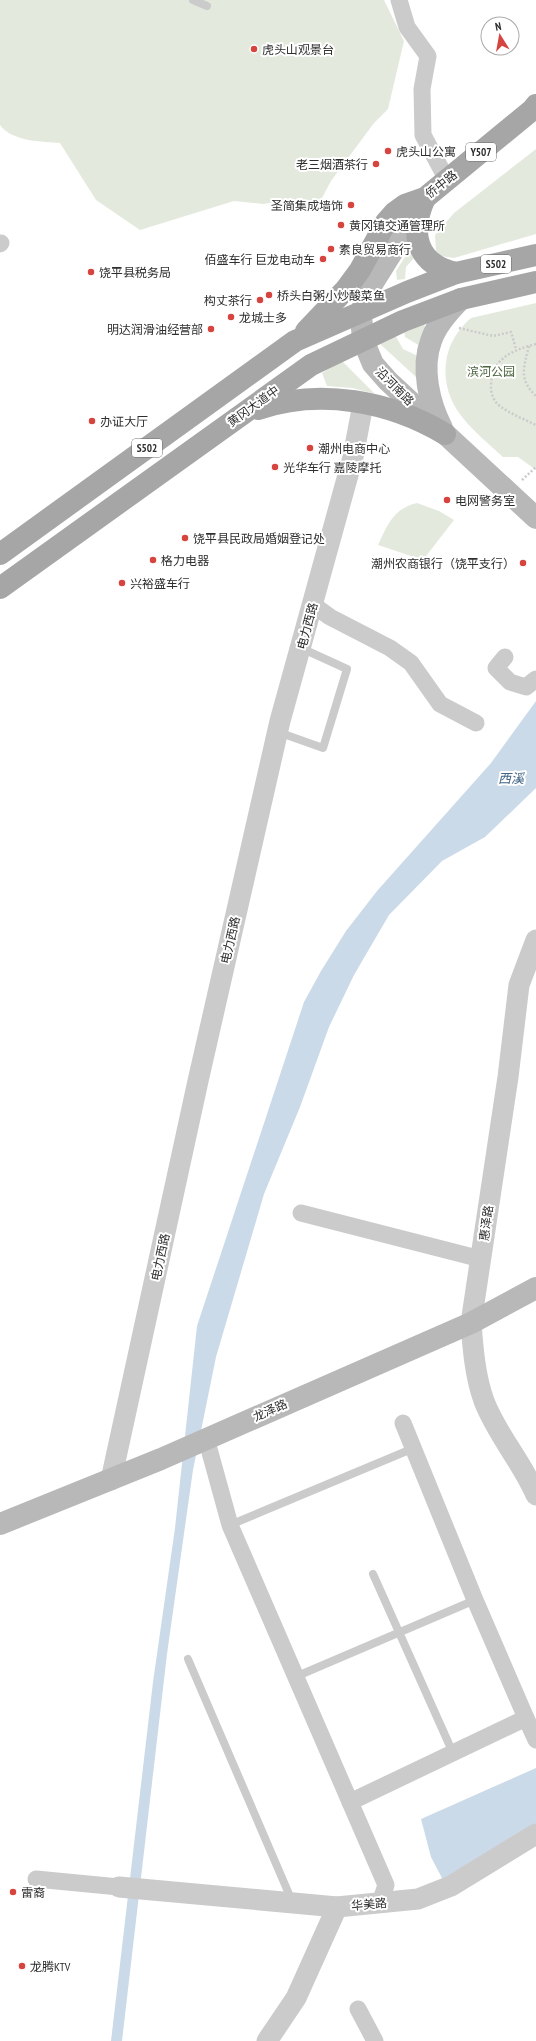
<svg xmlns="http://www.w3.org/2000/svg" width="536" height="2041" font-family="'PT Sans Narrow','Noto Sans SC',sans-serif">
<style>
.green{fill:#e3eadd}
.water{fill:#cbdae9}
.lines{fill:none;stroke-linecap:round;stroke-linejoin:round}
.path{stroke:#cbcbcb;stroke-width:2.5;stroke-dasharray:2 2;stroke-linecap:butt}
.service{stroke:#cbcbcb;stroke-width:8}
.minor{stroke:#cbcbcb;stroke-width:17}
.tertiary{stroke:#cbcbcb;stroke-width:21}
.secondary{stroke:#b8b8b8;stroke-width:22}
.primary{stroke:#a6a6a6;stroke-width:22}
.poi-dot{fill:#d6443f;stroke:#fff;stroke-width:1.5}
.labels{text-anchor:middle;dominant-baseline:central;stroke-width:4;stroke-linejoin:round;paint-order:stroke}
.shield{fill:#fff;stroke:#6d6d6d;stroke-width:1}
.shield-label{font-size:11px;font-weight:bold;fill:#2e2e2e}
.poi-label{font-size:12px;fill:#2e2e2e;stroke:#fff;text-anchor:start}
.street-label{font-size:12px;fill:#2e2e2e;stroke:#fff}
.park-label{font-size:12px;fill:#4d663f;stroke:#fff}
.water-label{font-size:13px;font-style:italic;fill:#436689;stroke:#fff}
</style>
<rect width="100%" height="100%" fill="#fff"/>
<g class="green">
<path d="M0,0H384L404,41L388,109L374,123L331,181L316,209L290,200L263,204L234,201L140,230L96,200L60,143C42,142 11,141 0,125Z"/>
<polygon points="536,149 536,234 454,258 441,256 436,251 435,235 454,213"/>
<polygon points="412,246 414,258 406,267 405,279 397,280 396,271"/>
<path d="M536,303V470L518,457H503C473,429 441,407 446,362C448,345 458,329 471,318Z"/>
<polygon points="422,323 426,327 420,346 405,337 404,330"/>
<polygon points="395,335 403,349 418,356 417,378 378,342"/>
<polygon points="342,361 375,394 352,388 327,386 322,373"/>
<path d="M417,503L439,511L454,520L423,560L378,545C388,524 393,509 417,503Z"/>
</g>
<g class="water">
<polygon points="536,701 536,788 485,837 442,861 389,915 354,975 329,1027 300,1107 264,1194 216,1357 193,1470 167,1654 122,2041 111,2041 153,1682 175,1528 197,1326 304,1002 321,971 346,931 377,891 491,763"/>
<polygon points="536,1768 536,1825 443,1880 431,1857 421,1819"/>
</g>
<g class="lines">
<g class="path">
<polyline points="459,328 493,336 511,332 516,349"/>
<path d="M536,344C513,350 491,358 491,387C491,394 494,402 500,406C510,414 524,419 536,425"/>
<path d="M529,346C524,367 518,379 536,396"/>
<polyline points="522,480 536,467"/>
</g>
<g class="service">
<polyline points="193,0 207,6"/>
<polyline points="278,732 323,748 347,669 301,648"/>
<polyline points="230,1525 414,1448"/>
<polyline points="373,1574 453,1753"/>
<polyline points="188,1659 292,1901"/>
<polyline points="295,1677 475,1600"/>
</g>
<g class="minor">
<polyline points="399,0 407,27 428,56 422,89 423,135 447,180"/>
<polyline points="0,244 1,243"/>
<polyline points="312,604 330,617 390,648 411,663 440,704 476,723"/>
<polyline points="505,657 496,668 510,682 526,687 536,679"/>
<polyline points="301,1213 481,1259"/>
<polyline points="403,1423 475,1600 526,1718"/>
<polyline points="206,1438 230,1525 386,1885 380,1903"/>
<polyline points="350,1802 526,1718 536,1740"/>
<polyline points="36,1879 119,1887"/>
<polyline points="358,2009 375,2041"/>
</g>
<g class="tertiary">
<path d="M536,940L519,985L508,1077L471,1323C473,1349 475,1376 484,1401C497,1435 522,1462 536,1495"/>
<polyline points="111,1480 198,1081 280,721 353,457 363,404"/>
<polyline points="119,1887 337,1907"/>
<polyline points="267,2041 296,1998 337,1907 418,1899 451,1886 536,1834"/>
</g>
<g class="secondary">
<polyline points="422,204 366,294 361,315 363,340 373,364 388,381 536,518"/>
<path d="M442,428C429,403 421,368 431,341C436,325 449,311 461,299"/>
<polyline points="0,1524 161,1459 471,1323 536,1288"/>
</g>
<g class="primary">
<path d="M425,198C409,233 416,264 456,273"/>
<polyline points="306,331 346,289 360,270 386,222 394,213 405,205 425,198 532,110 536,105"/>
<path d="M258,409C320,388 390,401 445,434"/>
<polyline points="0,554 295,341 407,292 456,273 536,255"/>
<polyline points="0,588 311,365 403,321 461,299 536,282"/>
</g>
</g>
<g class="poi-dot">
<circle cx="254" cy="49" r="4"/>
<circle cx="388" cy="151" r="4"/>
<circle cx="376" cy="164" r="4"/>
<circle cx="351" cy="205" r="4"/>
<circle cx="341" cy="225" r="4"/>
<circle cx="331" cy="249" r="4"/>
<circle cx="323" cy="259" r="4"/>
<circle cx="91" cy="272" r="4"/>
<circle cx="269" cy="295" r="4"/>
<circle cx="260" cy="300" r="4"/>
<circle cx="231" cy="317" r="4"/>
<circle cx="211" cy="329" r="4"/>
<circle cx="92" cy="421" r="4"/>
<circle cx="310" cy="448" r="4"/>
<circle cx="275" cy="467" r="4"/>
<circle cx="447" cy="500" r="4"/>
<circle cx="185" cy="538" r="4"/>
<circle cx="153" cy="560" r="4"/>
<circle cx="523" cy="563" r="4"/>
<circle cx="122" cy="583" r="4"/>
<circle cx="13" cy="1892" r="4"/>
<circle cx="22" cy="1966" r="4"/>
</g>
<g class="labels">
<g class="shield">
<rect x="466" y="143" width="30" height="18" rx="3"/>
<rect x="481" y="255" width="30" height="18" rx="3"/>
<rect x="132" y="439" width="30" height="18" rx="3"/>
</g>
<g class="shield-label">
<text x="481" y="152">Y507</text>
<text x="496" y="264">S502</text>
<text x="147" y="448">S502</text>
</g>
<g class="poi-label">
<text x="262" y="49">虎头山观景台</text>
<text x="396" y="151">虎头山公寓</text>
<text x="368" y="164" text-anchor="end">老三烟酒茶行</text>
<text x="343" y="205" text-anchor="end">圣简集成墙饰</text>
<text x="349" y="225">黄冈镇交通管理所</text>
<text x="339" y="249">素良贸易商行</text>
<text x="315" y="259" text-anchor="end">佰盛车行 巨龙电动车</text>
<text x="99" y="272">饶平县税务局</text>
<text x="277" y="295">桥头白粥小炒酸菜鱼</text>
<text x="252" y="300" text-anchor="end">构丈茶行</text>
<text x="239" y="317">龙城士多</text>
<text x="203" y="329" text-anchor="end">明达润滑油经营部</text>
<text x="100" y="421">办证大厅</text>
<text x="318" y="448">潮州电商中心</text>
<text x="283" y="467">光华车行 嘉陵摩托</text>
<text x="455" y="500">电网警务室</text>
<text x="193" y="538">饶平县民政局婚姻登记处</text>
<text x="161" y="560">格力电器</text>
<text x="515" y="563" text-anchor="end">潮州农商银行（饶平支行）</text>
<text x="130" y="583">兴裕盛车行</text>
<text x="21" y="1892">雷裔</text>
<text x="30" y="1966">龙腾KTV</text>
</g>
<g class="street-label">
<text transform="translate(441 184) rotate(-38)">侨中路</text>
<text transform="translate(395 386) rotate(45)">沿河南路</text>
<text transform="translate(253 406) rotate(-36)">黄冈大道中</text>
<text transform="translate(307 626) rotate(-75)">电力西路</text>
<text transform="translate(230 940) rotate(-77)">电力西路</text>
<text transform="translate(486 1223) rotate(-82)">惠泽路</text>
<text transform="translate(160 1257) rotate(-78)">电力西路</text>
<text transform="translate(270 1410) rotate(-24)">龙泽路</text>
<text transform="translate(369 1904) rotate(-5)">华美路</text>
</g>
<g class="park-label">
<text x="491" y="371">滨河公园</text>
</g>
<g class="water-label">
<text x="511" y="778">西溪</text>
</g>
</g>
<g transform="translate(500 36) rotate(349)"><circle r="19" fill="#ffffff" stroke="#ababab"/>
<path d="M0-3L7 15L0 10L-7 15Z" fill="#d6443f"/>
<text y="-6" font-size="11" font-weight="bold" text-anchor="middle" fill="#2e2e2e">N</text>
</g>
</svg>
